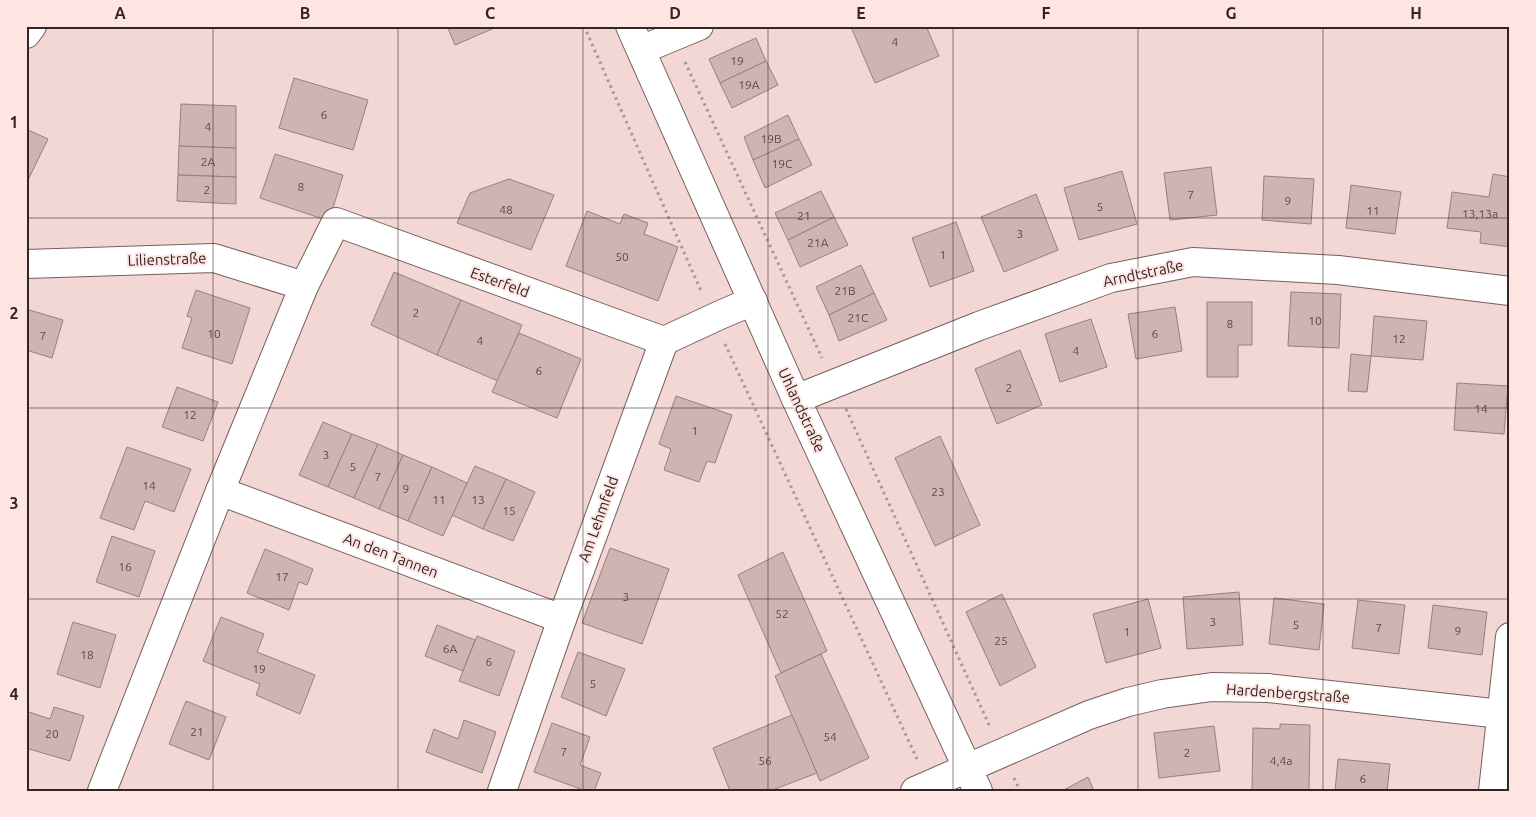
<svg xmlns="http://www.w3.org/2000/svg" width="1536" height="817" font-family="Ubuntu,sans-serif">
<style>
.building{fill:#ceb5b1;stroke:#98807d}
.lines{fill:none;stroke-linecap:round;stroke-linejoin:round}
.minor-casing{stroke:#76605d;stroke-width:30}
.path{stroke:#ac9795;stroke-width:3;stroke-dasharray:2.5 4;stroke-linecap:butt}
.minor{stroke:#fff;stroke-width:28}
.grid{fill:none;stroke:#302625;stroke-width:1;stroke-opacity:0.55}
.labels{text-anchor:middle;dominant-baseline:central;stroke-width:4;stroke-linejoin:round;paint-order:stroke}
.number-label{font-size:12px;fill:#584a48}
.street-label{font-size:15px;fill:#302625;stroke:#ffe5e1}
.neatline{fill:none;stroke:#302625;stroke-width:2}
.grid-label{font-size:16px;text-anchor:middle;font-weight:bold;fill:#302625}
</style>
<rect width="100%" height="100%" fill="#f2d7d4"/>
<g class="building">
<polygon points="447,26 499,26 455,45"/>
<polygon points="853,26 926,26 939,56 875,83 851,27"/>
<polygon points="756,38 766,61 720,83 709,59"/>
<polygon points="766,61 778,85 732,108 720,83"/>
<polygon points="294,78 368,100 353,150 279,128"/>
<polygon points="181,104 236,106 236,148 179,146"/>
<polygon points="788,115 799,139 753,160 744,137"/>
<polygon points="26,129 48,139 26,184"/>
<polygon points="799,139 812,165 765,188 753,160"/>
<polygon points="179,146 236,148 236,177 178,175"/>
<polygon points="275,154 343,175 329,221 260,198"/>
<polygon points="1211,167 1217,215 1170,220 1164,173"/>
<polygon points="1122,171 1137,224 1079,240 1064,188"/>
<polygon points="1493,174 1510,177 1510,247 1480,243 1481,232 1447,228 1452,192 1489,197"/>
<polygon points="178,175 236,177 236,204 177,201"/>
<polygon points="1264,176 1314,179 1311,224 1262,220"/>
<polygon points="509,179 554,195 531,250 457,223 470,193"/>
<polygon points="1351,185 1401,192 1395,234 1346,228"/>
<polygon points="821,191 834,217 788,240 775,213"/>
<polygon points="1036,194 1058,250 1004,272 981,217"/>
<polygon points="587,211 620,224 624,214 648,223 644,234 678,247 658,301 566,266"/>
<polygon points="834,217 848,245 800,267 788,240"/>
<polygon points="956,222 974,271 930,287 912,238"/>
<polygon points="861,265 874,293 829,315 816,287"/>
<polygon points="394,272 461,300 437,355 371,325"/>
<polygon points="196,290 250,308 232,364 182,348 192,318 187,316"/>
<polygon points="1291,292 1341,294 1339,348 1288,346"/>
<polygon points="874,293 887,320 839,341 829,315"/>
<polygon points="461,300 522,325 498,381 437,355"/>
<polygon points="1207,302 1252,302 1252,345 1238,345 1238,377 1207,377"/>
<polygon points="1175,307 1182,351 1136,359 1128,314"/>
<polygon points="26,309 63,320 52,358 26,350"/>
<polygon points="1374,316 1427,321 1423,360 1371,356"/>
<polygon points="1091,319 1107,367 1060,382 1045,334"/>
<polygon points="519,333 581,359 557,418 492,392"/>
<polygon points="1020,350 1042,405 997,424 975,369"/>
<polygon points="1351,354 1371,356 1367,392 1348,391"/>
<polygon points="1457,383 1508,386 1504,434 1454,430"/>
<polygon points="177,387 218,402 203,441 162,427"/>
<polygon points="676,396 732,415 715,463 707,461 699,482 664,470 671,449 659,444"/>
<polygon points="323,422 352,434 328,487 299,475"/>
<polygon points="352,434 378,444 354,498 328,487"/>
<polygon points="940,436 980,525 935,546 895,458"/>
<polygon points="378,444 403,455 379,509 354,498"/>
<polygon points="127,447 191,469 174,512 145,501 134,530 100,518"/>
<polygon points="403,455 432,467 408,521 379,509"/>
<polygon points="475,466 506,479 483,529 452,515"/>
<polygon points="432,467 467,483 443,536 408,521"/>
<polygon points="506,479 535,492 513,541 483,529"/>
<polygon points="112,536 155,551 139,597 96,582"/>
<polygon points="610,548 669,569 642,644 582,623"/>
<polygon points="265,549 313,569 307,585 299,582 289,610 247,593"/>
<polygon points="783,552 827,651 781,673 738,575"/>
<polygon points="1239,592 1243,645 1187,649 1183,597"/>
<polygon points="1002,594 1036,667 1000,686 966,612"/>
<polygon points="1274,598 1324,604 1319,650 1269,644"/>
<polygon points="1148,599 1161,648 1106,663 1093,614"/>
<polygon points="1358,600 1405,605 1399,654 1352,648"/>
<polygon points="1433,605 1487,612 1482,655 1428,648"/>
<polygon points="221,617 264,634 257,652 315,675 300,714 256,695 260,684 203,661"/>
<polygon points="73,622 116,635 100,688 57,674"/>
<polygon points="437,625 475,640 463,671 425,656"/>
<polygon points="477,636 515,651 499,696 459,681"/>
<polygon points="578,652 625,669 606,716 561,697"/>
<polygon points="821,654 869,758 820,781 775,676"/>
<polygon points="186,701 226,717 209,760 169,744"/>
<polygon points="54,707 84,716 70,761 26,748 26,711 50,719"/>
<polygon points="792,715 817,773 770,791 730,791 713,748"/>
<polygon points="464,720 496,732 482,773 426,752 434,729 458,739"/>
<polygon points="552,723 590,737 580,765 601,773 594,791 586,791 534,772"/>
<polygon points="1280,724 1310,725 1309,791 1252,791 1253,728 1280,729"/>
<polygon points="1214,726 1220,771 1159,778 1154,733"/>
<polygon points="1338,759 1390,764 1387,791 1335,791"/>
<polygon points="1088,777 1094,791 1062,791"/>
</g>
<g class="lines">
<defs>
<g id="minor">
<polyline points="630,26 796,399 978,791"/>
<polyline points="26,34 32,26"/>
<polyline points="641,50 699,26"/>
<polyline points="26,264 214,258 304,286"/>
<polyline points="796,399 979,326 1111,278 1193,262 1338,270 1510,291"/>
<polyline points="220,491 562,619"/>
<polyline points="102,791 220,491 304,286 336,222 664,341"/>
<polyline points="502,791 562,619 664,341 720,315 753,301"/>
<polyline points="915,791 1089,715 1128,702 1162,694 1212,687 1268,688 1501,714"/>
<polyline points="1493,791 1510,637"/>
</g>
</defs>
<use href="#minor" class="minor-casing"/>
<g class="path">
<polyline points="584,26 702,293"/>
<polyline points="685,62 822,358"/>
<polyline points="725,344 917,759"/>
<polyline points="846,409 990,727"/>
<polyline points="1014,778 1020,791"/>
</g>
<use href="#minor" class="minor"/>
</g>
<path class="grid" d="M213,26V791M398,26V791M583,26V791M768,26V791M953,26V791M1138,26V791M1323,26V791M26,218H1510M26,408H1510M26,599H1510"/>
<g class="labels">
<g class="number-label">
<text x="895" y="41">4</text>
<text x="737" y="60">19</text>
<text x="749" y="84">19A</text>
<text x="324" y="114">6</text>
<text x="208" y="126">4</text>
<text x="771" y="138">19B</text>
<text x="208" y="161">2A</text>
<text x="782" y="163">19C</text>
<text x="301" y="186">8</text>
<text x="207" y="189">2</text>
<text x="1191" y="194">7</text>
<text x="1288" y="200">9</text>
<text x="1100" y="206">5</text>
<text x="506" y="209">48</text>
<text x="1373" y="210">11</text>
<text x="1480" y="213">13,13a</text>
<text x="804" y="215">21</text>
<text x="1020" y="233">3</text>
<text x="818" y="242">21A</text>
<text x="943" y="254">1</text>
<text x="622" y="256">50</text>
<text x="845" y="290">21B</text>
<text x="416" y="312">2</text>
<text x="858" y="317">21C</text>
<text x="1315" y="320">10</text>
<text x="1230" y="323">8</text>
<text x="214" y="333">10</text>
<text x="1155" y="333">6</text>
<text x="43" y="335">7</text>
<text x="1399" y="338">12</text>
<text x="480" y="340">4</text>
<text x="1076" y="350">4</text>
<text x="539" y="370">6</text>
<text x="1009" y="387">2</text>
<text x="1481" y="408">14</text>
<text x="190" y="414">12</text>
<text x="695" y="430">1</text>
<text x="326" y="454">3</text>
<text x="353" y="466">5</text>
<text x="378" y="476">7</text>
<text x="149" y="485">14</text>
<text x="406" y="488">9</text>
<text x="938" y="491">23</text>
<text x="439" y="499">11</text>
<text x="478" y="499">13</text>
<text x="509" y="510">15</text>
<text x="125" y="566">16</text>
<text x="282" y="576">17</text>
<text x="626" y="596">3</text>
<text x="782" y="613">52</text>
<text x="1213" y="621">3</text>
<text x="1296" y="624">5</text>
<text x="1379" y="627">7</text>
<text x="1458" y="630">9</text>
<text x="1127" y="631">1</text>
<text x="1001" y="640">25</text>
<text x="450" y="648">6A</text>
<text x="87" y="654">18</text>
<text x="489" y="661">6</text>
<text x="259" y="668">19</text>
<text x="593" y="683">5</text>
<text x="197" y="731">21</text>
<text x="52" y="733">20</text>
<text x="830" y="736">54</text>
<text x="564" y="751">7</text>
<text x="1187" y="752">2</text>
<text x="765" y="760">56</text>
<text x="1281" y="760">4,4a</text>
<text x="1363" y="778">6</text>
</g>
<g class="street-label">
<text transform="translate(167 259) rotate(-2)">Lilienstraße</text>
<text transform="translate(1143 273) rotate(-12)">Arndtstraße</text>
<text transform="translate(500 282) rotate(20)">Esterfeld</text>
<text transform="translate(802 410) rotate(65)">Uhlandstraße</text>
<text transform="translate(598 519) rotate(-70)">Am Lehmfeld</text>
<text transform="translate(391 555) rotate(21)">An den Tannen</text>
<text transform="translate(1288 693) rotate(4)">Hardenbergstraße</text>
</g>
</g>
<rect width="1536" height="817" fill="none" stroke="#ffe5e1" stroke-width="55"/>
<rect x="28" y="28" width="1480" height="762" class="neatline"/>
<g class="grid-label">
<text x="120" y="19">A</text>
<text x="305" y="19">B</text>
<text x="490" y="19">C</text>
<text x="675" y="19">D</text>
<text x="861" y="19">E</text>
<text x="1046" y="19">F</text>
<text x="1231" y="19">G</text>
<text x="1416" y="19">H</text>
<text x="14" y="128">1</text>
<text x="14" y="319">2</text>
<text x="14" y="509">3</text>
<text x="14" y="700">4</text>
</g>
</svg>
